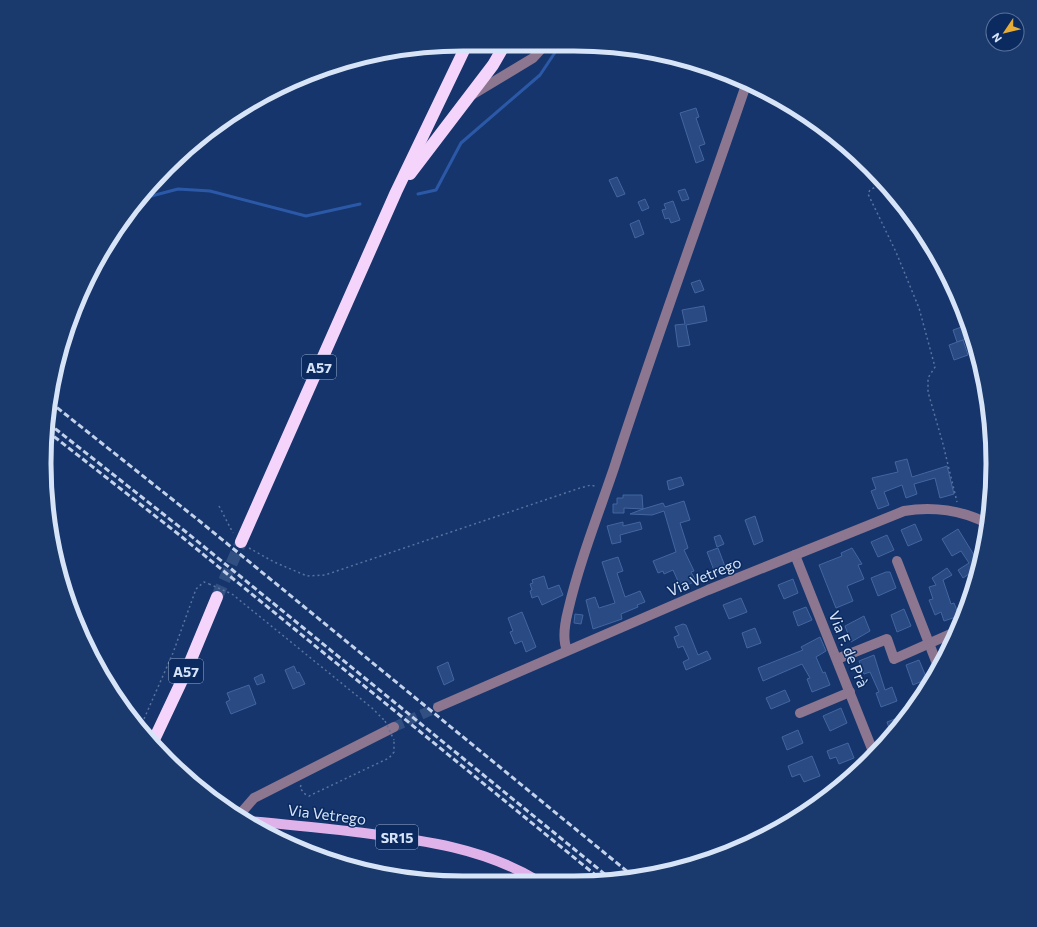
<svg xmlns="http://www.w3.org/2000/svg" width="1037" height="927" font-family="Commissioner,sans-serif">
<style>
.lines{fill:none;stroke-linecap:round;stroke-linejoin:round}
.stream{stroke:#2b59a7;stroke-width:3}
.building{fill:#294a83;stroke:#4366a1}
.minor-tunnel{stroke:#324f81;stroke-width:10;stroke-dasharray:10 5;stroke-linecap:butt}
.highway-tunnel{stroke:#324f81;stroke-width:12;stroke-dasharray:12 6;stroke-linecap:butt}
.path{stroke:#5a739e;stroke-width:1.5;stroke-dasharray:2 3;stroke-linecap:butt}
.minor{stroke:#8c7690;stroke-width:10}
.major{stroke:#dfb3e9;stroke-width:10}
.highway{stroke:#f4d4fb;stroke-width:12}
.rail{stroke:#c3d2ea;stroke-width:3;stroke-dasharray:6 3;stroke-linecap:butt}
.path-bridge{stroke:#5a739e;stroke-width:1.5;stroke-dasharray:2 3;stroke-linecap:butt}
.labels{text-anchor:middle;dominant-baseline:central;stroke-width:3;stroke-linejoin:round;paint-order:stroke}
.shield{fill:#0a2a60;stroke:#9aacca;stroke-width:1}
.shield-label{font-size:14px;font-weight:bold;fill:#d7e4f8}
.street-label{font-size:15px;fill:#d7e4f8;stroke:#0a2a60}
.rim{fill:none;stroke:#d7e4f8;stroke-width:5}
</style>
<rect width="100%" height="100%" fill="#15356c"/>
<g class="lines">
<g class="stream">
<polyline points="418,194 436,190 461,143 540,75 558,48"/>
<polyline points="140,199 178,189 210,191 306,216 360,204"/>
</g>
</g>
<g class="building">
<polygon points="696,108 699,117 696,118 705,144 699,146 704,160 696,163 680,113"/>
<polygon points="617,177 625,194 617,197 609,180"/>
<polygon points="685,189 689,199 682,201 678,191"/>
<polygon points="645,199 649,208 642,211 638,202"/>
<polygon points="673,201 680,220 671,223 669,218 665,219 662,210 666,209 664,204"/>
<polygon points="639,220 644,234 635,238 630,224"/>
<polygon points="700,280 704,290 695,293 691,283"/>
<polygon points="704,306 707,321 686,325 690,345 678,347 675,325 685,324 682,310"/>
<polygon points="967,325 972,337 957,342 953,330"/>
<polygon points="963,340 968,355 954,360 949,345"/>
<polygon points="907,459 912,477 947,466 954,494 940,498 935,478 914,484 917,494 906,498 902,485 884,492 889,505 878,509 871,491 876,489 872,478 898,472 895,462"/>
<polygon points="681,477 684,485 669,490 667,481"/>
<polygon points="623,495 642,495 643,509 663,503 665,507 684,501 690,520 680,523 688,548 684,550 694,571 691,572 696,581 681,588 673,570 664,574 663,571 658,573 653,561 676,552 664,511 652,515 630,514 643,509 624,508 624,513 613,513 613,504 617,504 617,498 623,498"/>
<polygon points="755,516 763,541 754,545 745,520"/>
<polygon points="623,522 623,526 640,522 642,529 620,535 621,542 612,544 607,526"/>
<polygon points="915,524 922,540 908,546 901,530"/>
<polygon points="958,529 974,555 982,550 978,568 963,578 958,570 969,563 961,551 952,556 942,539"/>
<polygon points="720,535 724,544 717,547 714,537"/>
<polygon points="887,535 894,550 878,557 871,542"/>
<polygon points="718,548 726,569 715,573 707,552"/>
<polygon points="852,548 862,564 858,565 864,579 847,586 853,601 836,608 819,565 842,556 841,553"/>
<polygon points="618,557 623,571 617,573 625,597 640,591 645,602 637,605 638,607 621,614 622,619 593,629 586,600 595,597 599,608 615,603 602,562"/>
<polygon points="947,568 952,575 943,580 951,604 954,603 959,616 944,621 941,612 935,615 929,600 933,599 929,587 936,585 932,578"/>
<polygon points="886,572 890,572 896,588 878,596 871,578"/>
<polygon points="544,576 548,589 559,585 563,595 542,605 538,596 532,598 530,591 532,590 530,584 533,583 532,580"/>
<polygon points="793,579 798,593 784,599 778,585"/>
<polygon points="741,598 747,612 729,619 723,605"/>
<polygon points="806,607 812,620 798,626 793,612"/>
<polygon points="904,609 911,626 897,632 891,615"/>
<polygon points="522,612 536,647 526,652 522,641 515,644 510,632 513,631 508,618"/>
<polygon points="575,614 583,615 581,624 574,623"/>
<polygon points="864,616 870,631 851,642 845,626"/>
<polygon points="683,624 686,625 698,655 707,651 711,659 686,670 683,662 689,659 683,646 678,648 674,637 679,635 675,627"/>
<polygon points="755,628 761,643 747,648 742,633"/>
<polygon points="820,637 826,651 816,657 823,673 825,672 830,685 812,692 807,679 810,678 802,664 763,681 758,668 803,650 801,647"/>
<polygon points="874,655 885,690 892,687 897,701 881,707 876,693 879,692 870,672 864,674 859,661"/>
<polygon points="919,660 927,679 913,685 906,665"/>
<polygon points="448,662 454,680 444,685 437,667"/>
<polygon points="294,666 297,673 299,672 305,684 293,689 285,670"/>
<polygon points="262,674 265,682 257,685 254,678"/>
<polygon points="249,685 256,704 231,714 226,702 230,700 227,693"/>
<polygon points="785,690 790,701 771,709 766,698"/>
<polygon points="841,708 847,723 830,731 823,716"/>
<polygon points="908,714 892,736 887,722"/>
<polygon points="798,730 803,743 787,750 782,737"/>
<polygon points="848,743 854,758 839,764 836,757 830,759 827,751"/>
<polygon points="812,756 820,776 804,782 800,774 792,777 788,766"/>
</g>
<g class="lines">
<polyline class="minor-tunnel" points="394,727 438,707"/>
<polyline class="highway-tunnel" points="217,597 241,542"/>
<g class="path">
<polyline points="883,183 870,190 868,194 896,252 919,308 935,367 928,378 928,392 943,444 957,502"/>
<polyline points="219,506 233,533"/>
<polyline points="249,548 274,562 307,576 325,575 580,488 591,485 597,487"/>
<polyline points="232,594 372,708 385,721"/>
<polyline points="140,728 173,653 196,589 204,582 209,584"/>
<polyline points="301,785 300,788 305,794 309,796 389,758 394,752 394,740"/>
</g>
<g class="minor">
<polyline points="470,96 533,58 543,47"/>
<polyline points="795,555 874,754"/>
<polyline points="897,561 939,669"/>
<path d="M567,650C562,639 565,623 568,611C579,563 598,515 614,468C656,338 703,211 747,82"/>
<polyline points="837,659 887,639 894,659 955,632"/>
<path d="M438,707L708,590L904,511C932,506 963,510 988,524"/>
<polyline points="800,713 850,692"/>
<polyline points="831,790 840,786"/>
<polyline points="240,816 241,813 254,798 394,727"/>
</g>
<path class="major" d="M247,821C284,824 320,828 356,832C421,840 483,847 540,882"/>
<g class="highway">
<polyline points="410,174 493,65 504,46"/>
<polyline points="241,542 396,192 467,44"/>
<polyline points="152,744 185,674 217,597"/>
</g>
<g class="rail">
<polyline points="50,402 197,519 634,877"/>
<polyline points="48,423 186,532 612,880"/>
<polyline points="47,431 182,537 604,882"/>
</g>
<g class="path-bridge">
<polyline points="209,584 232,594"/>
<polyline points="385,721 394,740"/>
</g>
</g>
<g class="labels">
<g class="shield">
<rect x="302" y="355" width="34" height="24" rx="3"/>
<rect x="169" y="659" width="34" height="24" rx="3"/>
<rect x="376" y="825" width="42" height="24" rx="3"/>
</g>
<g class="shield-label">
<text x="319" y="367">A57</text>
<text x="186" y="671">A57</text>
<text x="397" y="837">SR15</text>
</g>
<g class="street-label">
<text transform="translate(704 576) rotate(-23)">Via Vetrego</text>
<text transform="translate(849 649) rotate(68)">Via F. de Prà</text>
<text transform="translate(327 814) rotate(7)">Via Vetrego</text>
</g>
</g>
<path d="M0 0H1037V927H0ZM463 51H574A412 412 0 0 1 986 463V464A412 412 0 0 1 574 876H463A412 412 0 0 1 51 464V463A412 412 0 0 1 463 51Z" fill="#1a396c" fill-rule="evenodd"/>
<path class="rim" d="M463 51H574A412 412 0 0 1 986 463V464A412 412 0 0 1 574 876H463A412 412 0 0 1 51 464V463A412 412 0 0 1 463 51Z"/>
<g transform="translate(1005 32) rotate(235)"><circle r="19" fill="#0a2a60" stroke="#5c749d"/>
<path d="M0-3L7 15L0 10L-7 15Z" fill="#e7ac36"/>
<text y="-6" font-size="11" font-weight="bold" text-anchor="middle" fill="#d7e4f8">N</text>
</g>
</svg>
